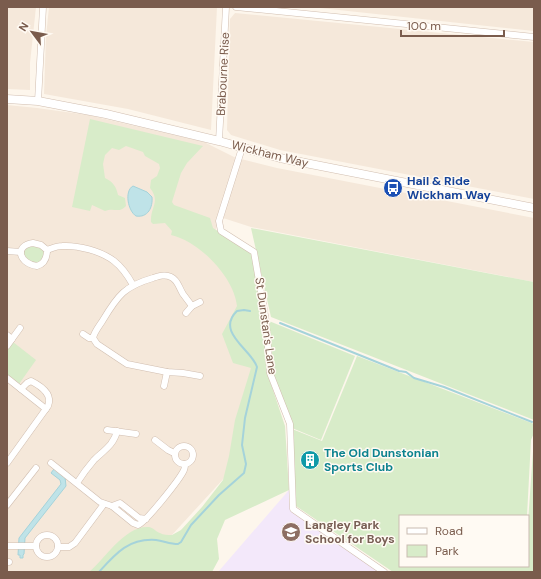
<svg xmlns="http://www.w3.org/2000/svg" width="541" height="579" font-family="'DM Sans',sans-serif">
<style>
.residential{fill:#f5e8da}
.education{fill:#f3e8fa}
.green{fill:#d8ecc9}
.water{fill:#bfe3e8;stroke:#a5d3da}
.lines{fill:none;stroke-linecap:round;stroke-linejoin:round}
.stream{stroke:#a5d3da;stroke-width:2}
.minor-casing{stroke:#d1beb0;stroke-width:7}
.tertiary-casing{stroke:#d1beb0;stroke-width:9}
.minor{stroke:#fff;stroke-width:6}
.tertiary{stroke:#fff;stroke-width:8}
.labels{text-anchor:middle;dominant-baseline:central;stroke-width:3;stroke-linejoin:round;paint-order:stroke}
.street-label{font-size:12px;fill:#7a5c4d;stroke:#fffaf3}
.transit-label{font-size:12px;font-weight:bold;fill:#164399;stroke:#fffaf3;text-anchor:start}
.culture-label{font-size:12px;font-weight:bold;fill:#0d838f;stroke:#fffaf3;text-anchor:start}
.education-label{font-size:12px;font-weight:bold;fill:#785e54;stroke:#fffaf3;text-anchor:start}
</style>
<rect width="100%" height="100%" fill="#fdf6ec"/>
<g class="residential">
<polygon points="7,7 36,7 30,63 30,90 7,89"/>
<polygon points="49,7 217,7 211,130 128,109 44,94 46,36"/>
<polygon points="311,7 534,7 534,31"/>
<polygon points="235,13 534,42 534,199 280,150 231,135 227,130 230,19"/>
<polygon points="7,105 37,108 88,115 204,142 236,158 212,243 238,291 256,365 226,476 171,536 95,572 7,572"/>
<polygon points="241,159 277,168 534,218 534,282 251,227 223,218"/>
</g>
<polygon class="education" points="289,490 289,503 385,572 218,572"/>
<g class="green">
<path d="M90,119L203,146L187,163L181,173L172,202L174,205L210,218L213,228L253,253L264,322L267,372L285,426L289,490L225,520L217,539L219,559L212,572H89C105,559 125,525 149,527C154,528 156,532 160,533C163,535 168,535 172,535L181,530L202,507L223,480L229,456L235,420L251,368L233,363L222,334L237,306C234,277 199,241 171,235L172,231L165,223L153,224L151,222C150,207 161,202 150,188L151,180L157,176L160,168L159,164L145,156L143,152L126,146L119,150L112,148L105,155L103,164L105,178C113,182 116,186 118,195L125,198L126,206C119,214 114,207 105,211L92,205L90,211L72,207Z"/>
<polygon points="251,228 534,282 534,420 271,317"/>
<polygon points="37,245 45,252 42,261 34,264 25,259 23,252 27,247"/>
<polygon points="269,321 355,356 321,440 292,428 272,371"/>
<polygon points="13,342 36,360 19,384 7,374 7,351"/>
<polygon points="357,356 534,424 534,433 531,440 527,516 400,516 400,566 528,566 528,522 534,437 534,572 393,572 293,504 292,429 322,441"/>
</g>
<g class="water">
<path d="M133,186L147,192L152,197C153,207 148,218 136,216C128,211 124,191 133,186Z"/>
<polygon points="54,469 65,477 66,486 25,538 24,554 23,555 23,558 20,558 20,555 18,555 19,538 61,484 60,480 51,473"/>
</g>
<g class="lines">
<g class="stream">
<polyline points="280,323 399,371 406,372 414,378 444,387 532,422"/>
<path d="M99,572C116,553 129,538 156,540C164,541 170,544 178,544L181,542L191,525L219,495L244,473L246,464L242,445L245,418L257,367C252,350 215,332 237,311L244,310L250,311"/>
</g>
<defs>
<g id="minor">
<polyline points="236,7 534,37"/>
<polyline points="38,101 43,7"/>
<polyline points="219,141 226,7"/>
<polyline points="242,148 219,221 221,231 254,252 266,321 270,373 290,424 293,509 384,572"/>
<path d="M33,243L41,245L47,250C47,258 44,264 37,266C20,264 13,246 33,243Z"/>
<path d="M47,250C51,249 56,246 62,246C78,245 101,251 114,261C123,268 128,276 133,285"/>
<polyline points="7,251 21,252"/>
<polyline points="186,313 192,306"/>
<polyline points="83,334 89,338 93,338"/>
<polyline points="7,335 12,339 7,346"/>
<polyline points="12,339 20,328"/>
<path d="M200,376L183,373L167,372L127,364L97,344L93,338C94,332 100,325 103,320C118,295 125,286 153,278C159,276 165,274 171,277C178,280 179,288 183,294C186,298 189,302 192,306L200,302"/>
<polyline points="7,378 46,409"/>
<polyline points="164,386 167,372"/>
<polyline points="107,430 136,434"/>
<polyline points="155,440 168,450 174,453"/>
<circle cx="184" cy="455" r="9"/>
<path d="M7,463L48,406C53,394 41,386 31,381L27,383L21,389"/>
<path d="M51,463L100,502L112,506L133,523L138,525C146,522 180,479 184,470C185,468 185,467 185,464"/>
<path d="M77,483C82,475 88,467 94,460C103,451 114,445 117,431"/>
<polyline points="7,505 36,468"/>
<polyline points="112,506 120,503 139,518 146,519"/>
<circle cx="47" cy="546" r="11"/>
<polyline points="7,546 36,546"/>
<polyline points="58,547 69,547 75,543 104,504"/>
<polyline points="7,562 9,562"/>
</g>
<polyline id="tertiary" points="7,99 38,101 106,114 219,141 280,158 534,208"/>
</defs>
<use href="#minor" class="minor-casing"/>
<use href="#tertiary" class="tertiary-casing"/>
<use href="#minor" class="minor"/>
<use href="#tertiary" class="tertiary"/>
</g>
<defs>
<symbol id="bus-disc" viewBox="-11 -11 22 22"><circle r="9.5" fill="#1a4fb4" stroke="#fffaf3"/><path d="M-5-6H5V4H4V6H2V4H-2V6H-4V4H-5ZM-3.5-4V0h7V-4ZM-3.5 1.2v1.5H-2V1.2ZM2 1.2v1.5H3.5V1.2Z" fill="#fff"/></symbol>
<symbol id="building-disc" viewBox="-11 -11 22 22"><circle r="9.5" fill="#0f9aa8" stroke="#fffaf3"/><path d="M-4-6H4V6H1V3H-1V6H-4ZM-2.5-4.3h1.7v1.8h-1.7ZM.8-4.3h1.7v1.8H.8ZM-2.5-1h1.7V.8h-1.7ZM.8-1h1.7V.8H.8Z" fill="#fff"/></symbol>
<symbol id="school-disc" viewBox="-11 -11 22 22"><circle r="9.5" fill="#8d6e63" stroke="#fffaf3"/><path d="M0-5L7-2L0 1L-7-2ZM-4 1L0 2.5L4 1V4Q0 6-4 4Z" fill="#fff"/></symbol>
</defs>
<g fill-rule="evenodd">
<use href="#bus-disc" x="382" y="177" width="22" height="22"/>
<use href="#building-disc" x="299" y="449" width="22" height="22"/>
<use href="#school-disc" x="280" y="521" width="22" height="22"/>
</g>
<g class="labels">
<g class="street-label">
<text transform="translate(223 74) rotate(-87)">Brabourne Rise</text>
<text transform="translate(270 154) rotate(14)">Wickham Way</text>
<text transform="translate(266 326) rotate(82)">St Dunstan's Lane</text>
</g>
<g class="transit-label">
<text x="407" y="181">Hail &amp; Ride<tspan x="407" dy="14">Wickham Way</tspan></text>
</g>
<g class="culture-label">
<text x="324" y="453">The Old Dunstonian<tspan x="324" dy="14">Sports Club</tspan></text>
</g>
<g class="education-label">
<text x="305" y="525">Langley Park<tspan x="305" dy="14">School for Boys</tspan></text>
</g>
</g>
<rect width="541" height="579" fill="none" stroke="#7a5c4d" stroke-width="16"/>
<rect x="399" y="515" width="130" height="52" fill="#fffaf3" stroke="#cabbb1"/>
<rect x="407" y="528" width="20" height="6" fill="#ffffff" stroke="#cabbb1"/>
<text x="435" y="535" font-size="12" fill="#7a5c4d">Road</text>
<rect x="407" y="545" width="20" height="12" fill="#d8ecc9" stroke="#cabbb1"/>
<text x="435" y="555" font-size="12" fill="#7a5c4d">Park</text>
<g transform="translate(32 32) rotate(302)" stroke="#fffaf3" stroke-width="3" paint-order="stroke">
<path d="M0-3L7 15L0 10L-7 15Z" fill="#7a5c4d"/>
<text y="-6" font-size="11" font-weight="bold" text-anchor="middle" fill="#7a5c4d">N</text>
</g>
<path d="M401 30v6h103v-6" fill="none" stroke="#7a5c4d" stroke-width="2"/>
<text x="407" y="30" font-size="12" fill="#7a5c4d" stroke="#fffaf3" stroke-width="3" paint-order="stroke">100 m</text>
</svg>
